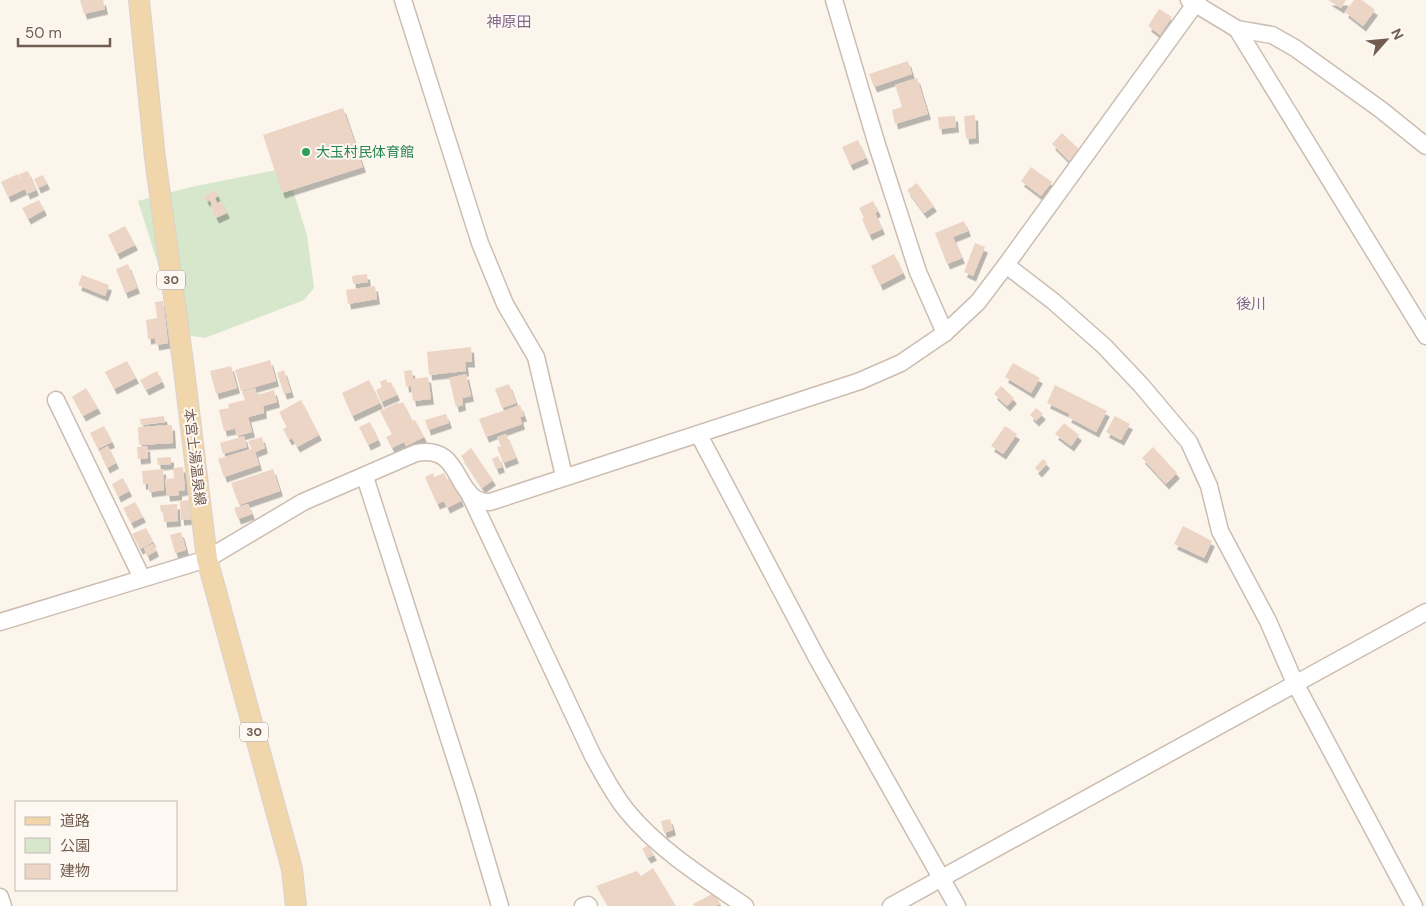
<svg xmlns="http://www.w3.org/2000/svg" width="1426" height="906" font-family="'DM Sans','Noto Sans JP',sans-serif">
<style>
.green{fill:#d7e7cb}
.building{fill:#edd5c6;filter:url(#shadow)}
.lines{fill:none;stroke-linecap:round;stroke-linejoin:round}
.minor-casing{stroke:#ccbdb2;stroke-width:19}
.major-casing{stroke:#d8d2ce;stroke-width:22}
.minor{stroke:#fff;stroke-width:16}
.major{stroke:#f1d6ac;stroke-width:20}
.leisure-dot{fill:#2e9e5b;stroke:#fdf9f2;stroke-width:2}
.labels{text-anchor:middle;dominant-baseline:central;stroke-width:4;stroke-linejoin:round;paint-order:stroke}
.shield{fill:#fdf9f2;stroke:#9c8c81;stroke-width:1}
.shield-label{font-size:12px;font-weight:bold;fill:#735d51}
.leisure-label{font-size:14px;fill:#27864d;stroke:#fdf9f2;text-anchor:start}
.street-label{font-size:14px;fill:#735d51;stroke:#fdf9f2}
.neighbourhood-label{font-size:15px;fill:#81698e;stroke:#fdf9f2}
</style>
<defs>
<filter id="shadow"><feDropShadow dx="3" dy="5.5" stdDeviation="0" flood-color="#0004"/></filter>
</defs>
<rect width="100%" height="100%" fill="#fbf5ec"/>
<polygon class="green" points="286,168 307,235 314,288 304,300 205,338 180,334 138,201 191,187"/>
<g class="building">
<polygon points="80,0 103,0 105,9 84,14"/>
<polygon points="1328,0 1346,0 1341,8"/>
<polygon points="1354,0 1362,0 1375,10 1363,26 1345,12"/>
<polygon points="1159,9 1172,17 1160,35 1148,26"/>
<polygon points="908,61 912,74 874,87 869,74"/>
<polygon points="917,78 928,114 895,124 892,110 902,107 895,85"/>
<polygon points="343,108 363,167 282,193 263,135"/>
<polygon points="975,115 976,138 966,139 964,116"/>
<polygon points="955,116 956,127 939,129 938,117"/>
<polygon points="1062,133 1080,150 1069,161 1052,144"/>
<polygon points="858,140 866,158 850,165 842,147"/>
<polygon points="1031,167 1052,182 1041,196 1021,181"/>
<polygon points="28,171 36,190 27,194 25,189 8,197 1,182 18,174 21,182 19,174"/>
<polygon points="43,175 47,184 38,188 34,179"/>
<polygon points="917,183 934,206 924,213 907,190"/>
<polygon points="215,190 218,196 215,198 217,203 221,201 227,213 216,218 210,206 212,205 210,200 207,202 204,196"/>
<polygon points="39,200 44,210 28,219 22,208"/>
<polygon points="873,201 878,211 875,213 882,229 869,235 862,219 864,218 859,208"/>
<polygon points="964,221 968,231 953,237 962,258 947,264 935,233"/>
<polygon points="125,226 135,245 117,254 108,235"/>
<polygon points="975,243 985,247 973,276 964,272"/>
<polygon points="894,254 903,273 880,285 871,266"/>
<polygon points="128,264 137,288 125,293 116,269"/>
<polygon points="367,274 368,282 353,284 352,276"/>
<polygon points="82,275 109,285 105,296 78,285"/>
<polygon points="375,286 377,299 348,304 346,290"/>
<polygon points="163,301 168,343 156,345 155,338 148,339 146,320 157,318 155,302"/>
<polygon points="471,347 472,362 465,362 466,371 429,375 427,352"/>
<polygon points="270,360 276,381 241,391 235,370"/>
<polygon points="127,361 136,378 114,389 105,372"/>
<polygon points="1013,363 1040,378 1031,393 1005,377"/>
<polygon points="231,366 237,388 216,394 210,371"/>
<polygon points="284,370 291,392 284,394 277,373"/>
<polygon points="412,370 413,379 428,377 431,399 413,401 411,386 406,387 404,371"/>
<polygon points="157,371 162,382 146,390 140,380"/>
<polygon points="466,374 471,396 462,398 463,405 456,407 449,378"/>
<polygon points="386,379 388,383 391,382 397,395 381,402 376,390 382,387 380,382"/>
<polygon points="369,380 380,403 352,416 342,393"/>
<polygon points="509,384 516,403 502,408 495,389"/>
<polygon points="1055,385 1107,411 1096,432 1068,417 1070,414 1047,403"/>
<polygon points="1001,386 1014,398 1007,406 994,394"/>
<polygon points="86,388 98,408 83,416 72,397"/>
<polygon points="255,388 257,395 274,390 277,402 263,406 264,413 248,417 252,432 237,436 231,415 234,429 224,431 219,410 229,408 228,404 245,400 242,392"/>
<polygon points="301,400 319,435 297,447 292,438 289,440 283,429 287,427 279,412"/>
<polygon points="398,402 399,404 403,402 412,421 415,420 424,437 406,446 404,442 392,448 386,437 392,434 380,411"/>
<polygon points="520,405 524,416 520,417 522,424 486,437 479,419"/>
<polygon points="1036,408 1043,414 1036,421 1030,415"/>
<polygon points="446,414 449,423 428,430 425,420"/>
<polygon points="164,416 165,422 141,425 140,419"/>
<polygon points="1115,416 1130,424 1121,440 1106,432"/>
<polygon points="370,422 378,440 368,445 359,427"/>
<polygon points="1064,423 1079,435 1071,446 1055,434"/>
<polygon points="172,425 173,443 139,445 138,427"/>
<polygon points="104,426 112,442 98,449 90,433"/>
<polygon points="1005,426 1017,434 1003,454 991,446"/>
<polygon points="506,434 516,458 503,463 497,447 501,446 497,437"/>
<polygon points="244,436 247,447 223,454 220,443"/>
<polygon points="262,437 265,448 255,452 259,465 224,477 218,459 254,448 251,448 248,441"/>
<polygon points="108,446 116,463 107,468 99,451"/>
<polygon points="147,446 148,458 138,459 137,447"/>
<polygon points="1153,447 1177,473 1166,484 1142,458"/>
<polygon points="471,448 493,480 482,488 461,456"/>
<polygon points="498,456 502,467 496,469 492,459"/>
<polygon points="171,457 171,464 158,465 157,458"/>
<polygon points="1043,459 1047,463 1039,472 1035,468"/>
<polygon points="183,467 185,490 179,491 179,495 167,496 165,479 174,478 173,468"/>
<polygon points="163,469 164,490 149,492 148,484 143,484 142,471"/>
<polygon points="273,469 280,491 239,505 231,483"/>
<polygon points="433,473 434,477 444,473 447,480 451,478 461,501 447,508 444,501 437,504 425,477"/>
<polygon points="123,478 129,491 118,497 112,484"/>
<polygon points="189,500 189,506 192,506 193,519 181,520 180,501"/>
<polygon points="135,502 143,517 131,523 123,508"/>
<polygon points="177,504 178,521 164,522 163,512 161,513 160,505"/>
<polygon points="248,504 252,514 238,519 234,508"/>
<polygon points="1183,526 1212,541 1204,558 1174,544"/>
<polygon points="146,528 153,542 140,549 132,534"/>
<polygon points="181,532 186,550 175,553 170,535"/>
<polygon points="153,544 156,551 147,556 144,548"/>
<polygon points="670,819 673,830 664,833 661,821"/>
<polygon points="648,845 654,855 648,858 642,849"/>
<polygon points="653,868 676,906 608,906 596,886 637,871 641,876"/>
<polygon points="714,893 720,904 716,906 694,906 693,904"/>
</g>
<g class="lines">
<defs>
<g id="minor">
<polyline points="403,0 480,243 505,304 536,357 564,476"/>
<polyline points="834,0 877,145 918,272 945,333"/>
<polyline points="1189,0 1237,29 1272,35 1295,48 1380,109 1426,146"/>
<polyline points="1237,29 1426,336"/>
<polyline points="1006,265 1053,301 1104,346 1141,385 1189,442 1209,486 1220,531 1268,621 1295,683 1414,906"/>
<polyline points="56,400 142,578"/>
<polyline points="699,435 817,658 957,906"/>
<polyline points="365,477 468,798 500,906"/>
<path d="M468,491L593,756C603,774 613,794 627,811C659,850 704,878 745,906"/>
<path d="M0,622L207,559L303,502L416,453C465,443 452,503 490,502L860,381L901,363L945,333L978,302L1006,265L1198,0"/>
<polyline points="0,897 3,906"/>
<polyline points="583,906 588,905 589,906"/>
<polyline points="891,906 1426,612"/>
</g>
<polyline id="major" points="139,0 155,158 183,362 207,559 292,869 296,906"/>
</defs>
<use href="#minor" class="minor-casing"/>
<use href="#major" class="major-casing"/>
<use href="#minor" class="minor"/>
<use href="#major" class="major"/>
</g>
<circle class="leisure-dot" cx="306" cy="152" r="5"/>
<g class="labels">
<g class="shield">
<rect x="157" y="270.5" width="28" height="19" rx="4"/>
<rect x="240" y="722.5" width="28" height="19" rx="4"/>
</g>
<g class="shield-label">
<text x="171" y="280">30</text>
<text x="254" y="732">30</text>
</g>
<g class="leisure-label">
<text x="316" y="152">大玉村民体育館</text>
</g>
<g class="street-label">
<text transform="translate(195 457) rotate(83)">本宮土湯温泉線</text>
</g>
<g class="neighbourhood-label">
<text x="509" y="22">神原田</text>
<text x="1251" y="304">後川</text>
</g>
</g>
<rect x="15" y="801" width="162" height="90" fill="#fdf9f2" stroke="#c6bbb2"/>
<rect x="25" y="817" width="25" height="8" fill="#f1d6ac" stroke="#c6bbb2"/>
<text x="60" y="826" font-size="15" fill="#735d51">道路</text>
<rect x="25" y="838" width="25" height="15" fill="#d7e7cb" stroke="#c6bbb2"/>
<text x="60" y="851" font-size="15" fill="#735d51">公園</text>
<rect x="25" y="864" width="25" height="15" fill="#edd5c6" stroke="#c6bbb2"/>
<text x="60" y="876" font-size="15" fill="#735d51">建物</text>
<g transform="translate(1386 40) rotate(63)" stroke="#fdf9f2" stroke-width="4" paint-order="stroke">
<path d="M0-4L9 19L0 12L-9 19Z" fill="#735d51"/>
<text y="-8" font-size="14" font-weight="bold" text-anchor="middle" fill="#735d51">N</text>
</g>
<path d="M18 38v8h92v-8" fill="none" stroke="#735d51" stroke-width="2.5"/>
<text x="25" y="38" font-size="15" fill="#735d51" stroke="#fdf9f2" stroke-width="4" paint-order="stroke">50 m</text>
</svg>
